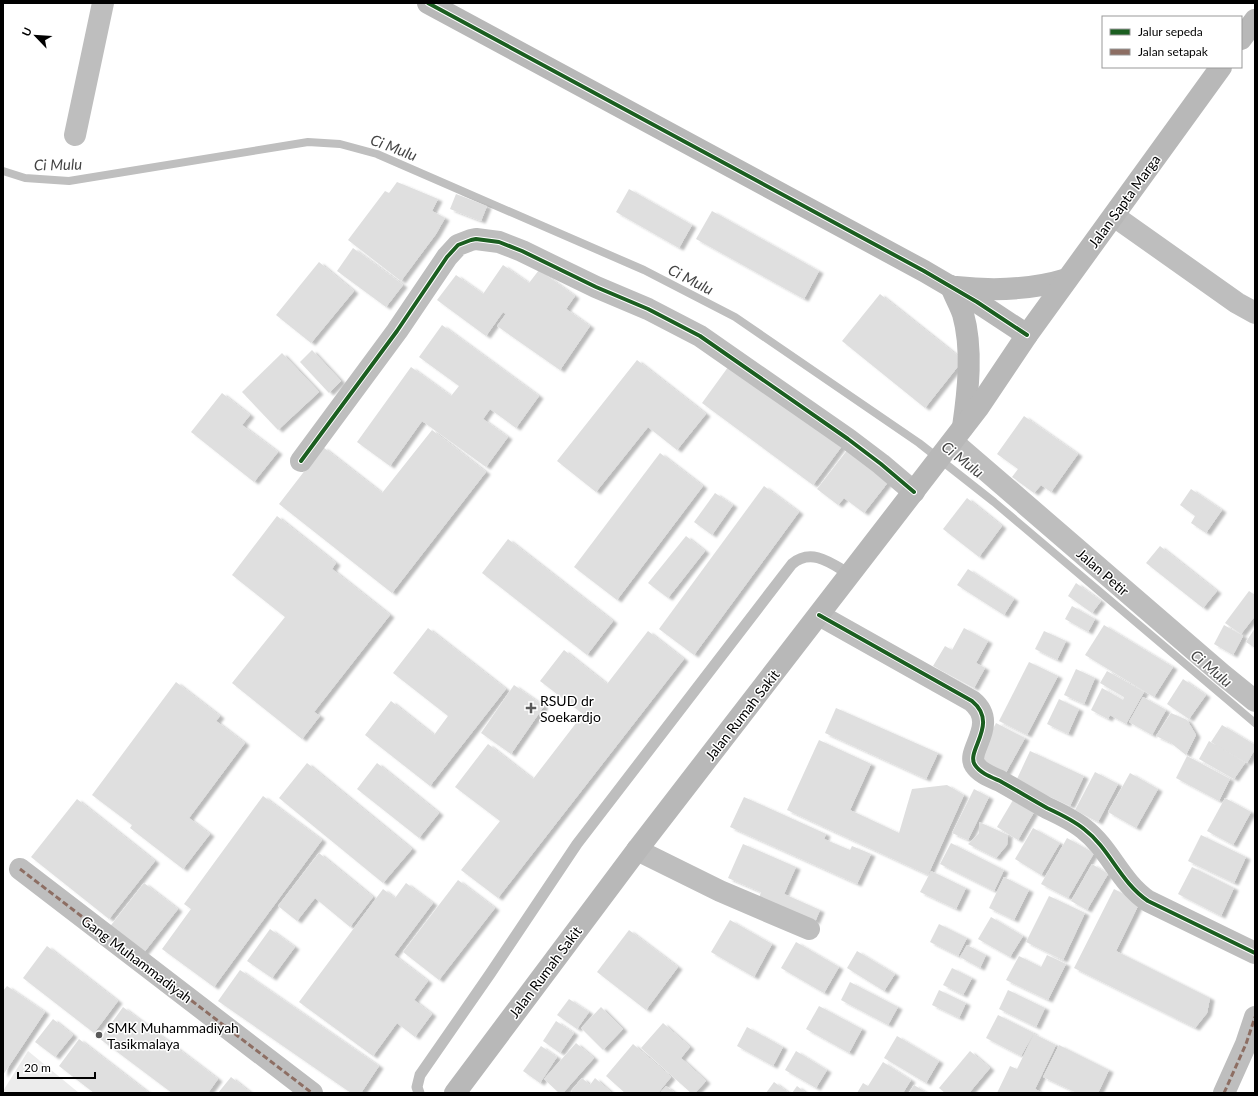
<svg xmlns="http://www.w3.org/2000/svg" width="1258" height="1096" font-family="Lato,sans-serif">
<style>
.grass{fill:#ececec}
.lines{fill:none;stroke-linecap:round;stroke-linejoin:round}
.stream{stroke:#bfbfbf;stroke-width:8}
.building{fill:#dfdfdf;filter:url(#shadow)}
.lane{stroke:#bebebe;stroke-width:11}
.street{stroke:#bebebe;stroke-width:22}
.secondary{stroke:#b8b8b8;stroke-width:22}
.quiet{stroke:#8d6e63;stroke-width:3;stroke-dasharray:6 3;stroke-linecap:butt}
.cycleway-casing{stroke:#fff;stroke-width:6}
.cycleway{stroke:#1b5e20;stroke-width:4}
.poi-dot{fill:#595959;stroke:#fff;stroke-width:1.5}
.labels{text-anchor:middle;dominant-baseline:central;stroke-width:3;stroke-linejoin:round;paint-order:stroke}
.street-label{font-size:14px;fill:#000;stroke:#fff}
.poi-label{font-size:14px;fill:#000;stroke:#fff;text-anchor:start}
.water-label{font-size:15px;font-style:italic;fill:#444;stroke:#fff}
</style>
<defs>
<filter id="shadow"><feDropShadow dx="4.5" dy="2.5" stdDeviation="1" flood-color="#0004"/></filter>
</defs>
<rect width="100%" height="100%" fill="#fff"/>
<polygon class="grass" points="28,1051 79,1093 3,1093 3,1091"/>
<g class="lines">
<polyline class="stream" points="3,171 25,178 69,181 308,142 340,144 377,154 644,270 735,317 919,443 994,502 1255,723"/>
</g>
<g class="building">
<polygon points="397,182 438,199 432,211 445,218 436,234 401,281 348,240 385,191 389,193"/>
<polygon points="629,189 692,225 679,248 616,212"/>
<polygon points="456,194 487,206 481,221 450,209"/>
<polygon points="712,211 819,271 804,299 696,239"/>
<polygon points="353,248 403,285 386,307 337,271"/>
<polygon points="319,262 354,291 311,343 276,315"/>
<polygon points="503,265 529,283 539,270 575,296 566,309 590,326 560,370 497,326 506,314 503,312 486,336 437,300 456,275 483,294"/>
<polygon points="880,294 963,360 925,408 842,341"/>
<polygon points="442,325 539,396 516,428 490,409 483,419 508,437 486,467 422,421 390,466 357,442 411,367 451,396 459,386 419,357"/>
<polygon points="312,350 341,381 329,393 300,362"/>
<polygon points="282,353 319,392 278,430 242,392"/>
<polygon points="637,360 706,414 677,450 648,427 596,492 557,461"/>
<polygon points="731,363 842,446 813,485 702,403"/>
<polygon points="222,393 250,415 242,425 278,452 254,482 191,432"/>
<polygon points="1024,416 1078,454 1051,492 1041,485 1034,493 1012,477 1018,469 997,454"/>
<polygon points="432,430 486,472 392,593 279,504 323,447 382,493"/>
<polygon points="848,449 889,481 864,513 844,498 838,505 817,489"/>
<polygon points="660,453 703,486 617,600 574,567"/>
<polygon points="764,486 799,512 694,655 659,629"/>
<polygon points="1191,489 1222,510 1206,533 1191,523 1195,516 1180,505"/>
<polygon points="715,493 733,505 712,535 694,522"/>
<polygon points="967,498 1002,526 979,557 943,529"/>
<polygon points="277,516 336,563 332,569 390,615 314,712 320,716 302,739 232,683 285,617 232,575"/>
<polygon points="686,536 705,551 668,598 648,583"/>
<polygon points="508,539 613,621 587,655 482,573"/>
<polygon points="1160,546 1217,591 1203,608 1146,563"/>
<polygon points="968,569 1014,599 1004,615 957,585"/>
<polygon points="1076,583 1101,601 1092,613 1068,596"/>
<polygon points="1249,591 1255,595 1255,616 1241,634 1225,623"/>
<polygon points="1072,606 1095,619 1088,632 1065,619"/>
<polygon points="1104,625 1173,667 1154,697 1085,655"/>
<polygon points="1224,625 1243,636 1233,655 1214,644"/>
<polygon points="428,628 506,689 430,786 365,735 391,701 434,735 448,716 393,673"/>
<polygon points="964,628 988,641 976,663 985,668 974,688 933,666 945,646 952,650"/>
<polygon points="1255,628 1255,648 1246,642"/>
<polygon points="648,631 684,659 498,898 461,870 500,821 455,787 488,744 533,779 583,714 540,681 564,650 607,684"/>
<polygon points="1044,631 1066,641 1057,660 1035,649"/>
<polygon points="1029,662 1058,676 1027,735 999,721"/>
<polygon points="1076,669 1095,678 1084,704 1064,695"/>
<polygon points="1107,671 1144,692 1126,724 1110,715 1108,719 1091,710 1102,688 1123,700 1124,697 1100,683"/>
<polygon points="1183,679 1206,695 1189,719 1167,704"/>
<polygon points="176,682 220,716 216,721 245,743 189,818 210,834 183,869 130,828 132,825 92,795"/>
<polygon points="514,685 544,706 511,754 481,733"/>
<polygon points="1143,697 1166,710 1152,735 1129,722"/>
<polygon points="1059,699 1079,709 1068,734 1047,724"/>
<polygon points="836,708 938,753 926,779 825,733"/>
<polygon points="1171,713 1187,720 1196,735 1186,755 1171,743 1156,736"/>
<polygon points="996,723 1025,738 1004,776 976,762"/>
<polygon points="1222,725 1255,745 1255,749 1247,763 1211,742"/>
<polygon points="819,740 871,764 850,810 899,833 912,789 947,785 964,795 928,875 787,810"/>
<polygon points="1209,741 1245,763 1234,779 1199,759"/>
<polygon points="1030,751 1084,776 1070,806 1016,781"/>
<polygon points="1187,756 1230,779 1219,801 1176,778"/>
<polygon points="307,763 412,849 383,883 279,798"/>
<polygon points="377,763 439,813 419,838 357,789"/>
<polygon points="1095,772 1118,784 1098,822 1075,810"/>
<polygon points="1130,773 1158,789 1136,828 1108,812"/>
<polygon points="974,789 989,797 968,840 952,833"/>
<polygon points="263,796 322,840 214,987 162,949 191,909 184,904"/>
<polygon points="744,797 826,834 824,839 850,850 852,846 871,854 857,884 730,827"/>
<polygon points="1225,798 1251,812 1233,845 1207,831"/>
<polygon points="77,799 155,861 109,919 31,857"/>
<polygon points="1013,800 1034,812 1018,840 997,827"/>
<polygon points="979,822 1008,835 1007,845 996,858 968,844 979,833"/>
<polygon points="1033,828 1060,843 1041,875 1015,859"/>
<polygon points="1201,835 1246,857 1234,883 1188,861"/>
<polygon points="1067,838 1094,853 1068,898 1041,884"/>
<polygon points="951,843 1004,870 994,891 940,864"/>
<polygon points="743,844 796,867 784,894 820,910 815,922 759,898 761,892 728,878"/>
<polygon points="319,853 373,897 350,927 315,898 297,921 278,906"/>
<polygon points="1092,864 1108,874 1087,910 1071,901"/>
<polygon points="1192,867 1234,888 1221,916 1178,894"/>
<polygon points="931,871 966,888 956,909 920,892"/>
<polygon points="1004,877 1029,890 1014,920 989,908"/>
<polygon points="458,880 495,908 439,980 403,952"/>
<polygon points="144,883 178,909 142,955 108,929"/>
<polygon points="406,883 433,903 394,955 428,981 414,1000 432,1014 415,1037 397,1023 373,1056 299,1002 383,889 395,898"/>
<polygon points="1114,889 1140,902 1116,951 1210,998 1207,1013 1195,1028 1074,968"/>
<polygon points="1049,896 1085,913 1063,960 1026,942"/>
<polygon points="991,917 1023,936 1010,957 978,939"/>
<polygon points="730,920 772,944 754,977 711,952"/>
<polygon points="939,924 967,938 958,956 930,942"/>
<polygon points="270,929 295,947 272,978 247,961"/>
<polygon points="629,930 678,967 646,1010 597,972"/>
<polygon points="796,942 839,967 824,993 781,968"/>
<polygon points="967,945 986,955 980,968 960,957"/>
<polygon points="47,946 118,1001 94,1033 23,978"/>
<polygon points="857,951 895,974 884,991 847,968"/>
<polygon points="1047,955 1066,964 1048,1000 1006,980 1019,956 1041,967"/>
<polygon points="952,968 972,978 963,995 943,985"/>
<polygon points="240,970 379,1066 361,1093 351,1093 218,1001"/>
<polygon points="850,982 898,1007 888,1025 841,1000"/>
<polygon points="7,986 45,1012 3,1075 3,991"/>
<polygon points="939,990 966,1003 959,1018 932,1005"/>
<polygon points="1008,990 1045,1008 1036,1027 999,1009"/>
<polygon points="569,999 589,1012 577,1029 557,1015"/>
<polygon points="819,1006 862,1029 849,1053 806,1029"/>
<polygon points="123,1007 218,1079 208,1093 172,1093 100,1039"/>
<polygon points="601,1007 623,1029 603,1050 581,1028"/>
<polygon points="998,1015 1034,1033 1021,1056 986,1038"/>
<polygon points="53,1019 73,1035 55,1057 35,1042"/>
<polygon points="556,1021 574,1033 560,1053 543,1041"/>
<polygon points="663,1023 690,1047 681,1058 706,1081 695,1093 691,1093 641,1048"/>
<polygon points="747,1027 783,1047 773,1066 737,1046"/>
<polygon points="1034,1034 1056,1045 1035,1089 1043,1093 997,1093 1010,1066 1017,1069"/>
<polygon points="897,1036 939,1061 926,1083 884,1058"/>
<polygon points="79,1039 149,1093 94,1093 59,1066"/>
<polygon points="576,1043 594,1058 563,1093 559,1093 544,1079"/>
<polygon points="633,1044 671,1077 658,1093 625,1093 606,1076"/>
<polygon points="1059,1045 1109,1070 1098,1093 1077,1093 1043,1077"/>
<polygon points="541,1046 557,1057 540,1083 523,1071"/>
<polygon points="796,1051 827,1070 816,1088 785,1070"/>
<polygon points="970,1051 990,1068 969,1093 945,1093 939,1088"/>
<polygon points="883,1062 911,1080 903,1093 857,1093 863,1083 868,1086"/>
<polygon points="231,1077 251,1093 218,1093"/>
<polygon points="582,1078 590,1085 595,1078 612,1093 573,1093 571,1091"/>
<polygon points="774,1082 789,1093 766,1093"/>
<polygon points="914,1085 927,1093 909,1093"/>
<polygon points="666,1086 675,1093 660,1093"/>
<polygon points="797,1086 806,1093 792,1093"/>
</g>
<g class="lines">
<path class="lane" d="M419,1093L417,1087L420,1075L490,974L577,844L792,564C812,547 832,564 851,575"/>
<g class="street">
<polyline points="75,135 103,3"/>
<polyline points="1114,216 1237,303 1255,313"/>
<polyline points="953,442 1223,675 1255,701"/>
<polyline points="301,461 397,331 447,257 458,245 471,240 476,239 499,242 522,251 596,287 648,309 700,336 848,439 881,464 914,492"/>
<path d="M819,615L972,701C1000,724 965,751 975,765C980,773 991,777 1000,781C1016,790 1031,799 1047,808C1060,814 1073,820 1084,829C1110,849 1120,882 1148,901L1255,953"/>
<polyline points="637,850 720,891 809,929"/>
<polyline points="20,869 312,1093"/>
<polyline points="1224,1093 1246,1044 1255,1017"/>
</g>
<g class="secondary">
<polyline points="428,3 924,271 977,302 1027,335"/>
<polyline points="1241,39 1255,20"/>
<path d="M951,286C954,295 960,305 963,314C973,349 968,392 963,427"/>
<path d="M956,287C993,291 1031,290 1067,279"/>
<polyline points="455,1093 637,850 978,408 1027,335 1221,67"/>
</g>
<g class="quiet">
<polyline points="20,869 312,1093"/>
<polyline points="1224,1093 1246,1044 1255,1017"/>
</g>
<defs>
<g id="cycleway">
<polyline points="428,3 924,271 977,302 1027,335"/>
<polyline points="301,461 397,331 447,257 458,245 471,240 476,239 499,242 522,251 596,287 648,309 700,336 848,439 881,464 914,492"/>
<path d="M819,615L972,701C1000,724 965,751 975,765C980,773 991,777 1000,781C1016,790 1031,799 1047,808C1060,814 1073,820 1084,829C1110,849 1120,882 1148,901L1255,953"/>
</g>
</defs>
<use href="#cycleway" class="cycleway-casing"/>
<use href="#cycleway" class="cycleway"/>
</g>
<g class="poi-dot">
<path d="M529 702h4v4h4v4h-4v4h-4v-4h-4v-4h4z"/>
<circle cx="99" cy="1035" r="4"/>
</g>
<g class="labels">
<g class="street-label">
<text transform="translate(1124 201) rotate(-54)">Jalan Sapta Marga</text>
<text transform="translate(1103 572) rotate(41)">Jalan Petir</text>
<text transform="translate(742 715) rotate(-52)">Jalan Rumah Sakit</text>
<text transform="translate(137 959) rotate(37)">Gang Muhammadiyah</text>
<text transform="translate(545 972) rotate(-53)">Jalan Rumah Sakit</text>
</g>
<g class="poi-label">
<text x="540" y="700">RSUD dr<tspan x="540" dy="16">Soekardjo</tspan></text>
<text x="107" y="1027">SMK Muhammadiyah<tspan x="107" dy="16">Tasikmalaya</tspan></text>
</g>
<g class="water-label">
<text transform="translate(394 147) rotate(21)">Ci Mulu</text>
<text transform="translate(58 164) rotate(-1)">Ci Mulu</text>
<text transform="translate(691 279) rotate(27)">Ci Mulu</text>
<text transform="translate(963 459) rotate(38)">Ci Mulu</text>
<text transform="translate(1212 668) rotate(40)">Ci Mulu</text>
</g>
</g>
<rect width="1258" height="1096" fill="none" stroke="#000000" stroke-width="8"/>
<rect x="1102" y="16" width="140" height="52" fill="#ffffff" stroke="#999999"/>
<rect x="1110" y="29" width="20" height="6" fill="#1b5e20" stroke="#999999"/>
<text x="1138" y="36" font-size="12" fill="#000000">Jalur sepeda</text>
<rect x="1110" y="49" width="20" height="6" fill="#8d6e63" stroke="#999999"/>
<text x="1138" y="56" font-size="12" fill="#000000">Jalan setapak</text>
<g transform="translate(36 36) rotate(295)" stroke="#ffffff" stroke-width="3" paint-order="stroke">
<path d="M0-3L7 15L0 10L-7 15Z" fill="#000000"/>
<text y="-6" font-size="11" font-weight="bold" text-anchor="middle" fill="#000000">U</text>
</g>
<path d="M18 1072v6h77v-6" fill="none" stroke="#000000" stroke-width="2"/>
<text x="24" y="1072" font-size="12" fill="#000000" stroke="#ffffff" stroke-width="3" paint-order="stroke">20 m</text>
</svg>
